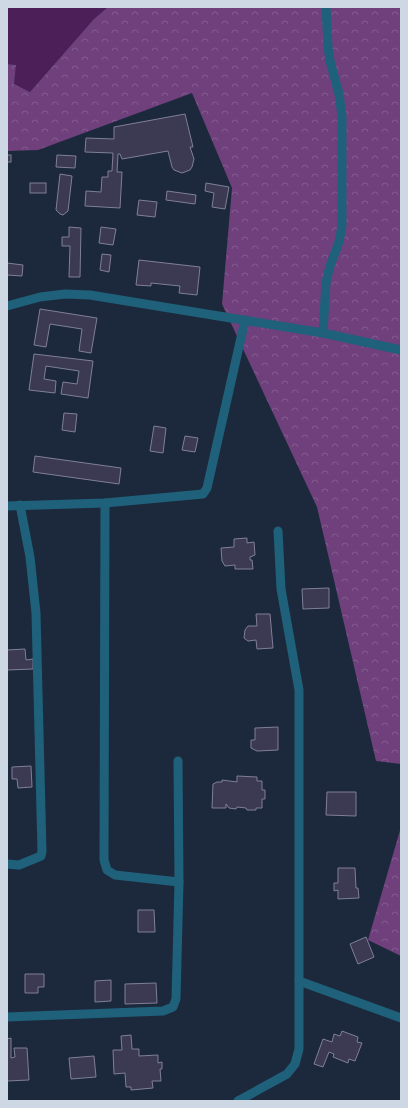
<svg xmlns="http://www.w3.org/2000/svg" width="408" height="1108" font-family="Raleway,sans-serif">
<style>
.grass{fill:#4d1f59}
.forest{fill:url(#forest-crowns)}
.building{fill:#3c3a52;stroke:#807f99}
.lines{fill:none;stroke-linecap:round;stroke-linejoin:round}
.street{stroke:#1f617a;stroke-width:9}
</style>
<defs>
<pattern id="forest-crowns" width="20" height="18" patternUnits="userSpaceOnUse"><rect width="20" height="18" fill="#6f407c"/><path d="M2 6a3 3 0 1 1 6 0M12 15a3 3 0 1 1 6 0" fill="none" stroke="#825b8e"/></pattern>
</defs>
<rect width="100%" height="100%" fill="#1c293c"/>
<polygon class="grass" points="7,7 108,7 94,19 30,92 14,84 16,65 7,64"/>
<g class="forest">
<polygon points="108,7 401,7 401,764 376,761 317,507 222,304 232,188 192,93 38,150 7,151 7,64 16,65 14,84 30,92 94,19"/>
<polygon points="401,827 401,956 368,940"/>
</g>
<g class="building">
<polygon points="185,114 193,147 190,147 194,159 192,167 190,170 182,173 174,170 172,167 168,151 122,159 120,154 118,154 117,172 122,172 120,208 85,206 86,191 101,192 102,177 108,177 108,171 112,171 113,153 85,152 86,138 114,139 114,127"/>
<rect x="7" y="155" width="4" height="7"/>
<polygon points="57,155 76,156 75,168 56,167"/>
<polygon points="60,174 72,176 68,211 63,215 60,214 56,210"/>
<rect x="30" y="183" width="16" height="10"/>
<polygon points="206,183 229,187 225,209 212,207 214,193 205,191"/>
<polygon points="167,191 196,195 195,204 166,200"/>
<polygon points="139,200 157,202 155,217 137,215"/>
<polygon points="69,227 81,228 80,277 69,277 70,246 62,246 62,237 69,237"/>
<polygon points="101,227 116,229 113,245 99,243"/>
<polygon points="102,254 111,255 109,272 100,270"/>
<polygon points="139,260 200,267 197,295 179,293 180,286 151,283 151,286 136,285"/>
<polygon points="7,263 23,265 22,276 7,275"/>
<polygon points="40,309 97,318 91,353 79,351 82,329 50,324 46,347 34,345"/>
<polygon points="34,354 93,361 88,398 61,394 63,382 77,384 79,371 46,366 44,379 56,381 55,393 29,390"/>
<polygon points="64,413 77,414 75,432 62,430"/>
<polygon points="154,426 166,428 163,453 150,451"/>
<polygon points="185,436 198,438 195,452 182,450"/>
<polygon points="35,456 121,468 119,484 33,472"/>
<polygon points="247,538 247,543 254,542 255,555 250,557 250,560 252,560 253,569 235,569 235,565 225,566 222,561 221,548 234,547 234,539"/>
<polygon points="329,588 329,608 303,609 302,589"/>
<polygon points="256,614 270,614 273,648 257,649 256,640 248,641 244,638 245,630 248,626 257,626"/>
<polygon points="25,649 26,660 33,659 33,669 7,670 7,650"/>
<polygon points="278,727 278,750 257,751 251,748 251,740 255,740 255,728"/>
<polygon points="31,766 32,787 18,788 17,779 12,779 12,767"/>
<polygon points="237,776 257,777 257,781 262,781 262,790 265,790 265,799 262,799 262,808 256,808 256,810 247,810 246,808 237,807 236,809 229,808 226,804 226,808 212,808 213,784 217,782 222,782 222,780 237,782"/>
<polygon points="327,792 356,792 356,816 326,815"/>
<polygon points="338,868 355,868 356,888 358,888 359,898 338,899 338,890 334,891 334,883 338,883"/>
<polygon points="138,910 154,910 155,932 138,932"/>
<polygon points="366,937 374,957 358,964 350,944"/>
<polygon points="25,974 44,974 44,987 38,987 38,993 25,993"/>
<polygon points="111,980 111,1001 95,1002 95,981"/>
<polygon points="156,983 157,1003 125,1004 125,984"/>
<polygon points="342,1031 358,1037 357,1042 362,1043 355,1061 349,1059 348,1063 333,1057 334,1054 329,1052 323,1067 314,1064 323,1039 332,1042 334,1034 340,1036"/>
<polygon points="131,1035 132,1049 139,1049 139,1056 158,1055 158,1063 162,1062 162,1069 160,1069 161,1081 152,1081 153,1088 131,1090 131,1087 126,1087 125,1073 114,1074 113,1050 122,1050 121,1036"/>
<polygon points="11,1038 11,1058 15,1057 14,1048 27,1048 29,1080 7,1081 7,1039"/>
<polygon points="94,1056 96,1077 71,1079 69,1058"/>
</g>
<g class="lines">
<g class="street">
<polyline points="7,306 40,297 65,294 90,295 323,333 401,350"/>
<polyline points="323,333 326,282 330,266 339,242 342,226 342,116 339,94 330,61 328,47 326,7"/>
<polyline points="105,503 104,860 107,870 115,875 179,882"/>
<polyline points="7,506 105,503 203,494 207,488 245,320"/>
<polyline points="7,864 19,865 41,856 42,851 36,613 30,557 20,505"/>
<polyline points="299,981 401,1018"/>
<polyline points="7,1017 163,1011 173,1007 176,999 179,882 178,761"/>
<polyline points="238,1101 287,1074 295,1064 299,1049 299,690 281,589 278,531"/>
</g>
</g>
<rect width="408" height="1108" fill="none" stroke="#ced7e4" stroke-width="16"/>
</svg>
